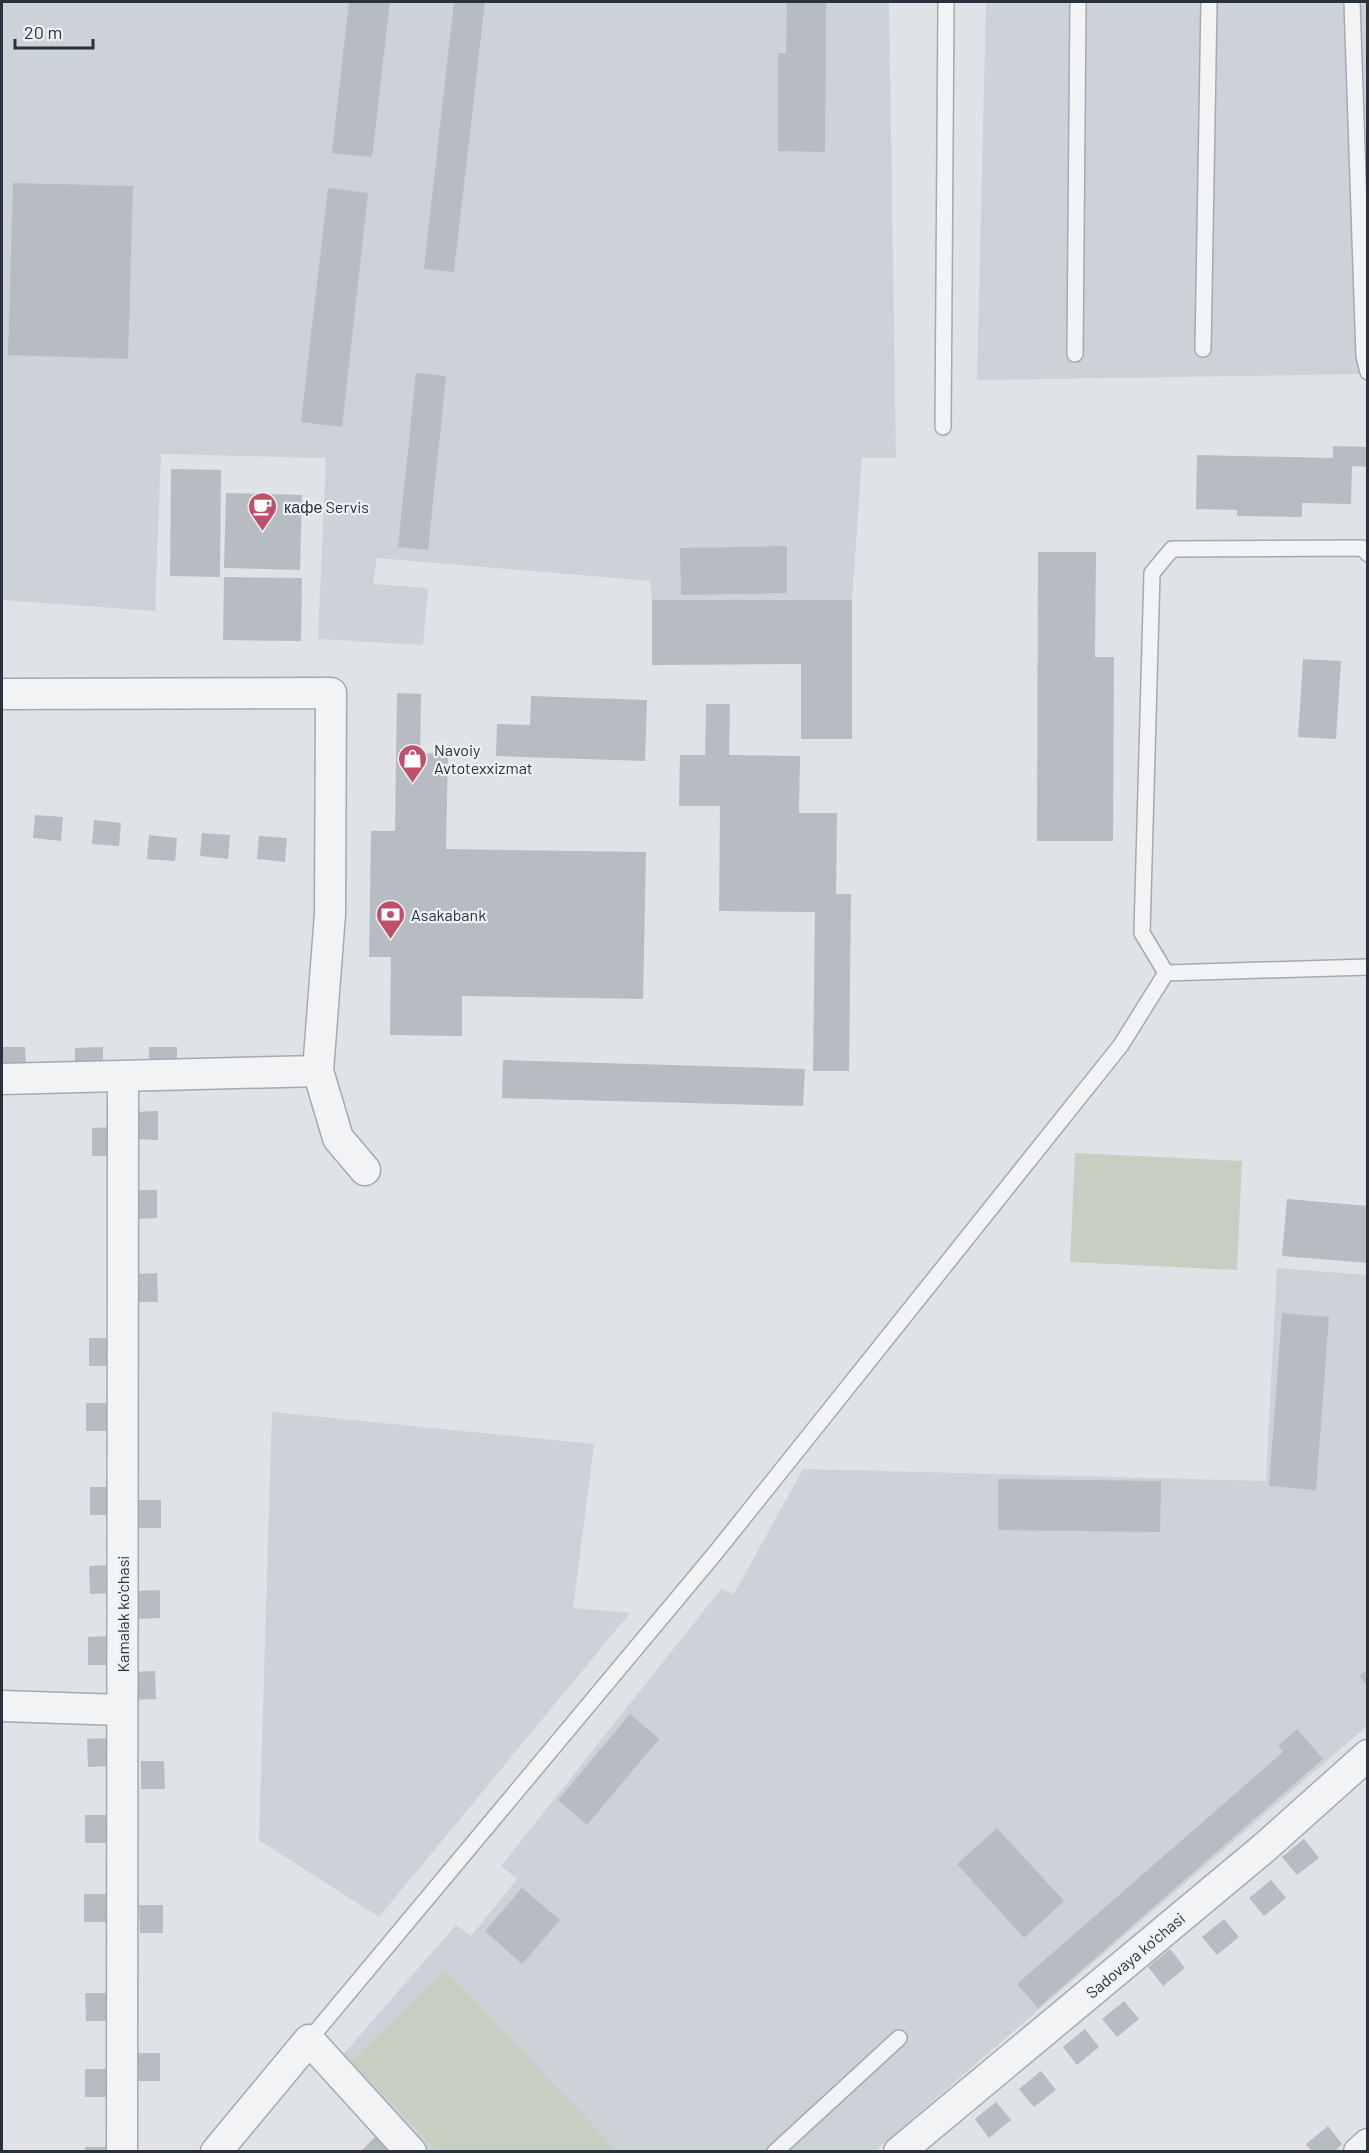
<svg xmlns="http://www.w3.org/2000/svg" width="1369" height="2153" font-family="Barlow,sans-serif">
<style>
.built{fill:#cdd2d8}
.green{fill:#c6cfc1}
.building{fill:#b7bcc2}
.lines{fill:none;stroke-linecap:round;stroke-linejoin:round}
.lane-casing{stroke:#a5a9b0;stroke-width:18}
.street-casing{stroke:#a5a9b0;stroke-width:33}
.lane{stroke:#f1f3f5;stroke-width:15}
.street{stroke:#f1f3f5;stroke-width:30}
.labels{text-anchor:middle;dominant-baseline:central;stroke-width:4.5;stroke-linejoin:round;paint-order:stroke}
.poi-label{font-size:16px;fill:#29313c;stroke:#eef1f4;text-anchor:start}
.street-label{font-size:16px;fill:#29313c;stroke:#eef1f4}
</style>
<rect width="100%" height="100%" fill="#dfe2e6"/>
<g class="built">
<polygon points="2,2 889,2 896,458 862,458 852,600 652,600 650,581 377,558 373,584 428,588 423,645 318,639 326,458 161,454 155,611 2,600"/>
<polygon points="986,2 1367,2 1367,374 977,380"/>
<polygon points="1277,1268 1367,1275 1367,1726 875,2151 424,2151 340,2058 456,1925 471,1936 517,1879 501,1866 721,1589 734,1594 803,1469 1266,1481"/>
<polygon points="272,1412 594,1444 573,1608 630,1613 379,1917 259,1840"/>
</g>
<g class="green">
<polygon points="1075,1153 1242,1161 1237,1270 1070,1262"/>
<polygon points="445,1971 615,2148 611,2151 437,2151 351,2061"/>
</g>
<g class="building">
<polygon points="349,2 390,2 372,157 332,153"/>
<polygon points="454,2 485,2 454,272 424,269"/>
<polygon points="787,2 826,2 825,152 778,151 778,53 786,53"/>
<polygon points="13,183 133,186 128,359 8,355"/>
<polygon points="328,188 368,193 342,427 301,422"/>
<polygon points="416,373 446,376 428,550 398,547"/>
<polygon points="1333,446 1368,447 1368,467 1352,466 1351,504 1302,503 1302,517 1237,516 1237,510 1196,509 1197,455 1333,458"/>
<polygon points="171,469 221,470 220,577 170,576"/>
<polygon points="226,493 302,495 300,570 224,568"/>
<polygon points="787,546 787,593 681,595 680,548"/>
<polygon points="1038,552 1096,552 1095,657 1114,657 1113,841 1037,841"/>
<polygon points="224,577 302,578 301,641 223,640"/>
<polygon points="652,600 852,600 852,739 801,739 801,664 652,665"/>
<polygon points="1303,659 1341,661 1336,739 1298,737"/>
<polygon points="397,693 421,694 420,753 448,754 446,849 646,852 643,999 462,996 462,1036 390,1035 391,957 369,957 371,831 395,831"/>
<polygon points="531,696 647,700 645,761 496,756 497,724 530,725"/>
<polygon points="706,704 730,704 729,755 800,756 799,813 837,813 836,894 851,894 849,1071 813,1071 815,912 719,911 720,806 679,806 680,755 705,755"/>
<polygon points="35,815 63,817 61,841 33,838"/>
<polygon points="94,820 121,823 119,846 92,844"/>
<polygon points="202,833 230,835 228,859 200,856"/>
<polygon points="149,835 177,838 175,861 147,859"/>
<polygon points="259,836 287,838 285,862 257,859"/>
<polygon points="2,1047 25,1047 26,1071 2,1071"/>
<polygon points="103,1047 103,1071 75,1072 75,1048"/>
<polygon points="149,1047 177,1047 177,1070 149,1071"/>
<polygon points="503,1060 805,1069 803,1106 502,1098"/>
<polygon points="158,1111 158,1140 134,1139 134,1112"/>
<polygon points="115,1127 115,1156 92,1156 92,1128"/>
<polygon points="133,1190 157,1190 157,1218 134,1219"/>
<polygon points="1287,1199 1368,1206 1368,1263 1282,1256"/>
<polygon points="157,1273 158,1302 134,1302 134,1274"/>
<polygon points="1282,1313 1329,1317 1316,1490 1269,1486"/>
<rect x="89" y="1338" width="24" height="28"/>
<rect x="86" y="1403" width="23" height="28"/>
<polygon points="998,1479 1161,1481 1160,1532 998,1530"/>
<rect x="90" y="1487" width="24" height="28"/>
<rect x="137" y="1500" width="24" height="28"/>
<polygon points="113,1565 113,1593 90,1594 89,1566"/>
<polygon points="160,1590 160,1618 137,1619 137,1591"/>
<polygon points="111,1636 112,1665 88,1665 88,1637"/>
<polygon points="1368,1669 1368,1686 1359,1676"/>
<polygon points="155,1671 156,1699 132,1700 132,1672"/>
<polygon points="630,1714 659,1739 587,1825 558,1800"/>
<polygon points="1297,1729 1323,1759 1038,2008 1017,1984 1283,1752 1278,1746"/>
<polygon points="111,1738 111,1766 88,1767 87,1739"/>
<polygon points="141,1761 164,1761 165,1789 141,1789"/>
<polygon points="85,1815 108,1815 109,1843 85,1843"/>
<polygon points="997,1828 1064,1901 1024,1938 957,1864"/>
<polygon points="1304,1839 1319,1858 1297,1875 1282,1857"/>
<polygon points="1271,1880 1286,1898 1264,1916 1249,1898"/>
<polygon points="522,1888 560,1920 522,1964 485,1931"/>
<rect x="84" y="1894" width="24" height="28"/>
<polygon points="139,1905 163,1905 163,1933 140,1933"/>
<polygon points="1224,1919 1239,1937 1217,1955 1202,1937"/>
<polygon points="1170,1949 1185,1968 1163,1986 1148,1967"/>
<polygon points="85,1993 109,1993 109,2021 86,2021"/>
<polygon points="1124,2001 1139,2019 1117,2037 1102,2019"/>
<polygon points="1085,2029 1099,2047 1077,2065 1063,2047"/>
<rect x="136" y="2053" width="24" height="28"/>
<polygon points="85,2069 108,2069 109,2097 85,2097"/>
<polygon points="1041,2071 1056,2090 1034,2107 1019,2089"/>
<polygon points="996,2102 1011,2120 989,2138 975,2119"/>
<polygon points="1328,2126 1342,2144 1334,2152 1312,2152 1306,2144"/>
<polygon points="379,2133 397,2152 364,2152 362,2150"/>
<rect x="85" y="2147" width="24" height="5"/>
</g>
<g class="lines">
<defs>
<g id="lane">
<polyline points="1352,2 1364,356 1368,372"/>
<polyline points="1203,349 1209,2"/>
<polyline points="1075,354 1078,2"/>
<polyline points="943,427 946,2"/>
<polyline points="1166,973 1142,933 1152,573 1172,549 1362,548 1368,554"/>
<polyline points="1166,973 1368,967"/>
<polyline points="309,2040 717,1551 1121,1045 1166,973"/>
<polyline points="775,2152 899,2038"/>
</g>
<g id="street">
<polyline points="2,694 331,693 330,914 318,1071 2,1079"/>
<polyline points="318,1071 338,1138 365,1170"/>
<polyline points="2,1706 122,1710"/>
<polyline points="122,2152 123,1077"/>
<polyline points="216,2152 309,2040 411,2152"/>
<polyline points="899,2152 1264,1848 1368,1755"/>
<polyline points="1359,2152 1368,2144"/>
</g>
</defs>
<use href="#lane" class="lane-casing"/>
<use href="#street" class="street-casing"/>
<use href="#lane" class="lane"/>
<use href="#street" class="street"/>
</g>
<defs>
<symbol id="cafe-pin" viewBox="-11 -11 22 30"><path d="M0 17L-7.5 6A9.5 9.5 0 1 1 7.5 6Z" fill="#bf506a" stroke="#eef1f4"/><path d="M-5.5-4.5H6V0H3Q3 3.5 0 3.5H-2.5Q-5.5 3.5-5.5 0ZM3-3.2v2h1.7v-2ZM-6 4.5H4V6H-6Z" fill="#fff"/></symbol>
<symbol id="shop-pin" viewBox="-11 -11 22 30"><path d="M0 17L-7.5 6A9.5 9.5 0 1 1 7.5 6Z" fill="#bf506a" stroke="#eef1f4"/><path d="M-5-2.5h2.3a2.7 3.5 0 0 1 5.4 0H5L5.5 6h-11ZM-1.5-2.5h3a1.5 2.3 0 0 0-3 0Z" fill="#fff"/></symbol>
<symbol id="bank-pin" viewBox="-11 -11 22 30"><path d="M0 17L-7.5 6A9.5 9.5 0 1 1 7.5 6Z" fill="#bf506a" stroke="#eef1f4"/><path d="M-6-4H6V4H-6ZM0-2.3a2.3 2.3 0 1 0 0 4.6a2.3 2.3 0 1 0 0-4.6Z" fill="#fff"/></symbol>
</defs>
<g fill-rule="evenodd">
<use href="#cafe-pin" x="246" y="490" width="33" height="45"/>
<use href="#shop-pin" x="396" y="742" width="33" height="45"/>
<use href="#bank-pin" x="374" y="898" width="33" height="45"/>
</g>
<g class="labels">
<g class="poi-label">
<text x="284" y="506">кафе Servis</text>
<text x="434" y="749">Navoiy<tspan x="434" dy="18">Avtotexxizmat</tspan></text>
<text x="411" y="914">Asakabank</text>
</g>
<g class="street-label">
<text transform="translate(122 1614) rotate(-90)">Kamalak ko'chasi</text>
<text transform="translate(1135 1955) rotate(-40)">Sadovaya ko'chasi</text>
</g>
</g>
<rect width="1369" height="2153" fill="none" stroke="#29313c" stroke-width="6"/>
<path d="M15 39v9h78v-9" fill="none" stroke="#29313c" stroke-width="3"/>
<text x="24" y="39" font-size="18" fill="#29313c" stroke="#eef1f4" stroke-width="4.5" paint-order="stroke">20 m</text>
</svg>
